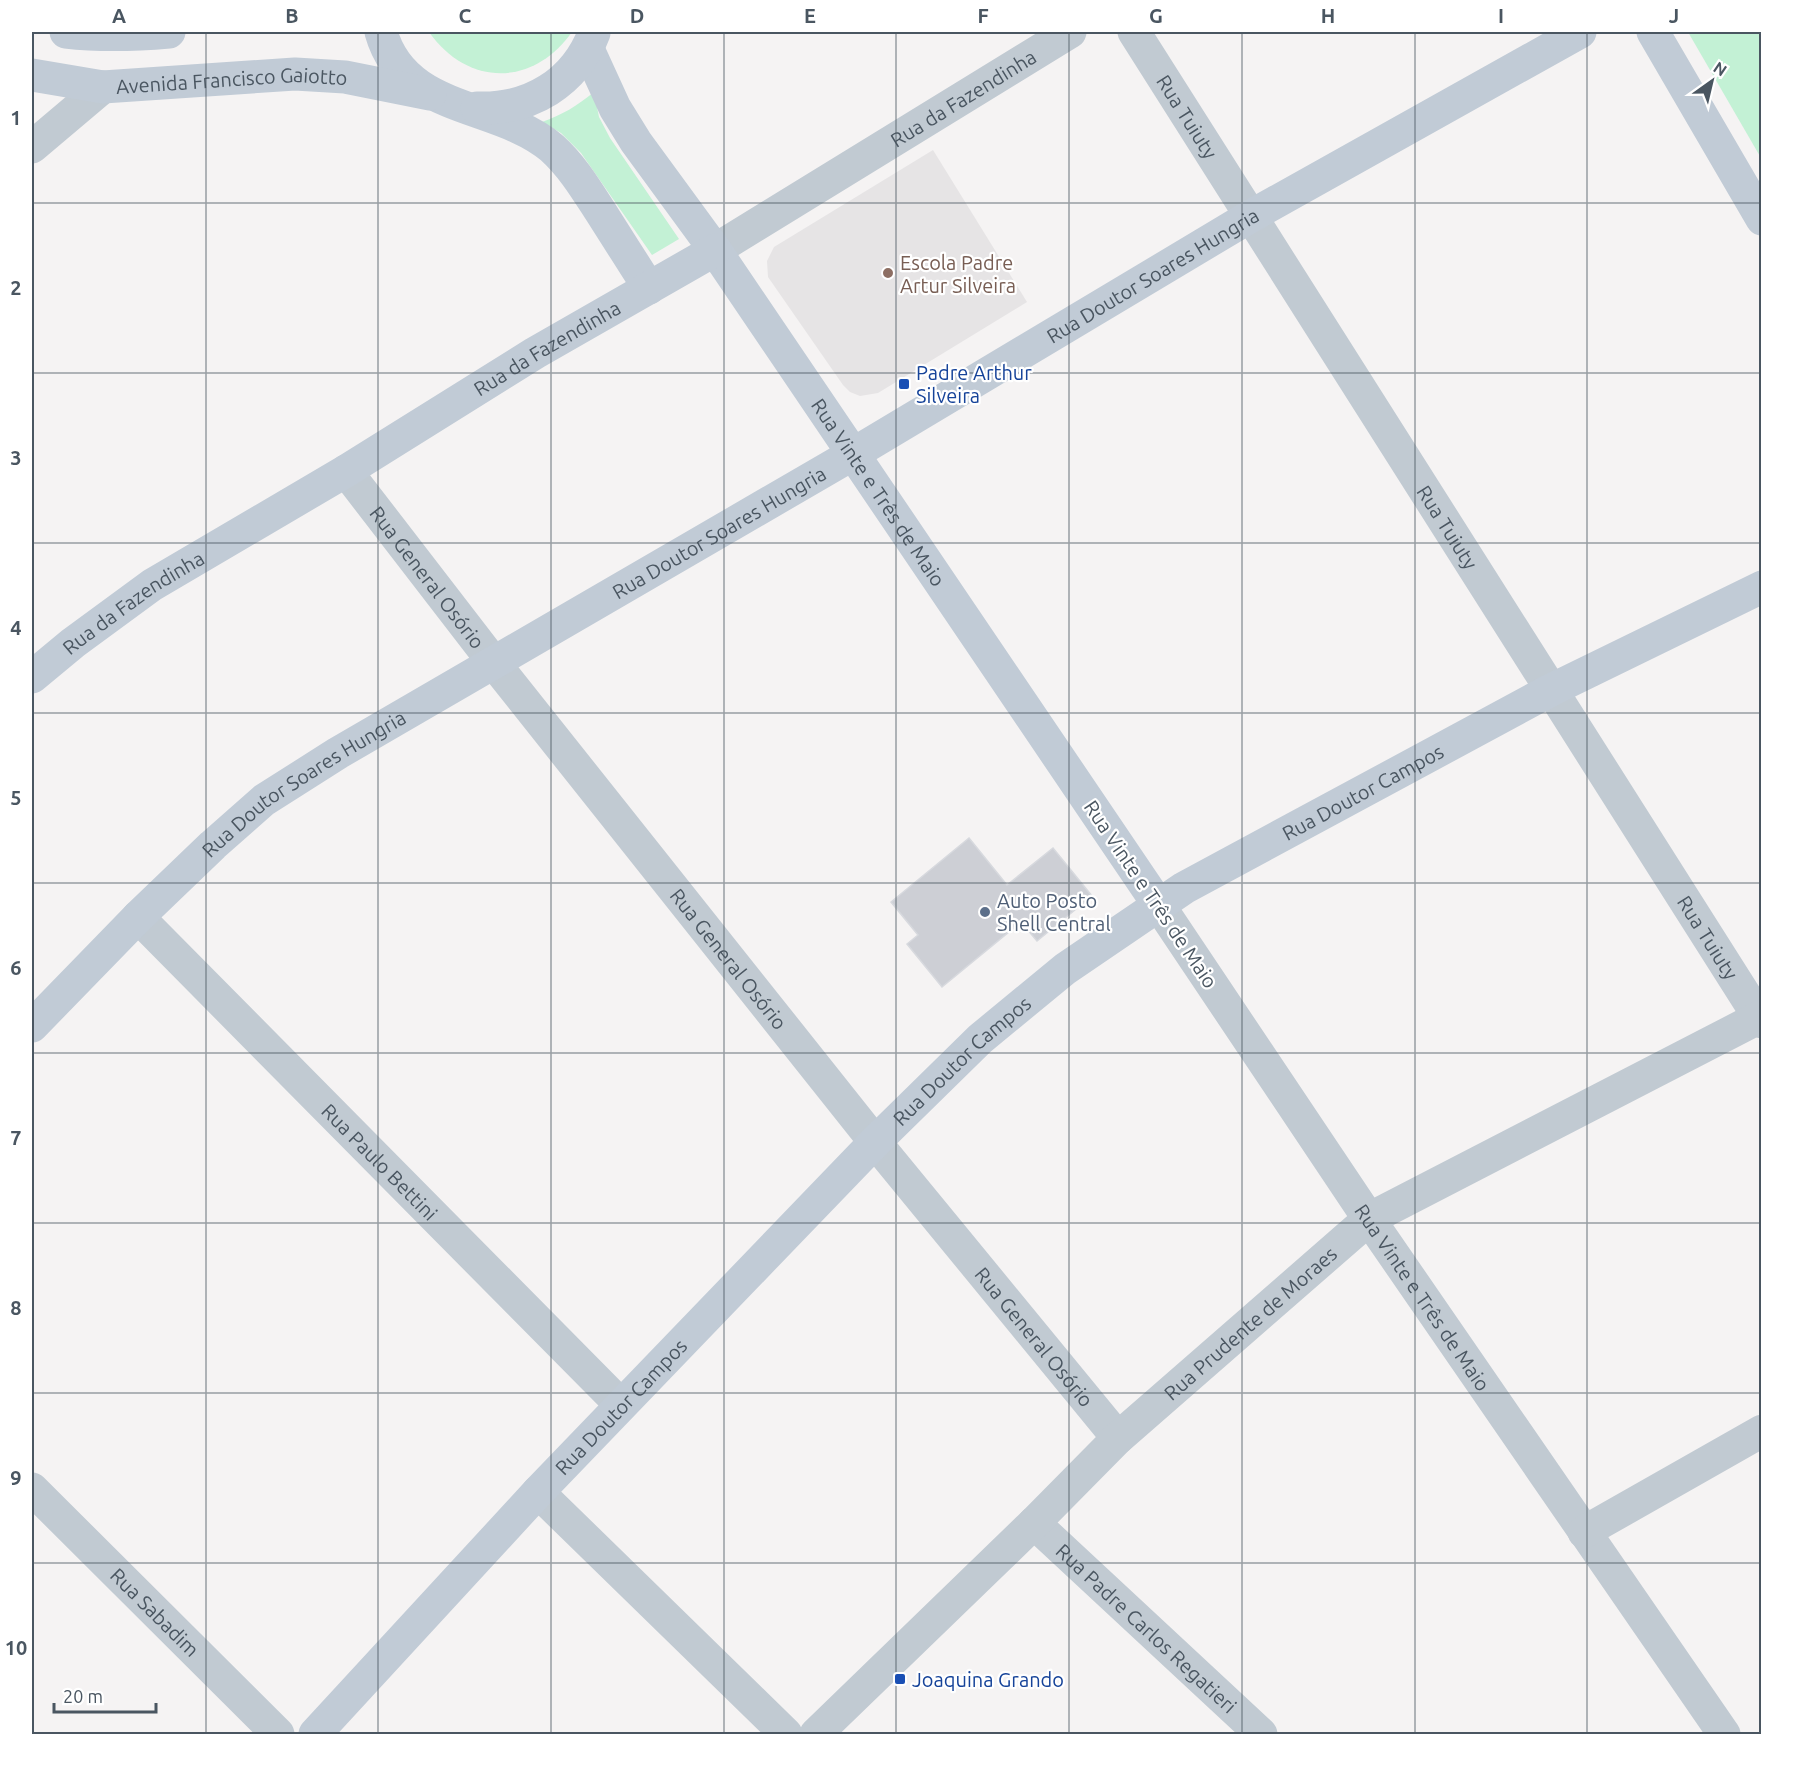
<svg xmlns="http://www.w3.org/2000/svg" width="1793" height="1766" font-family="Ubuntu,sans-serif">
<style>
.education{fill:#e6e4e5}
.green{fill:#c3f1d5}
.building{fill:#cdcfd5;stroke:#d7d9de;stroke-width:1.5}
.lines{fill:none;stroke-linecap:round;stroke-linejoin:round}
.street{stroke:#c1cad2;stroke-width:33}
.secondary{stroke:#c1cbd6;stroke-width:33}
.grid{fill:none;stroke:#4a5661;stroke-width:1.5;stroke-opacity:0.55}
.education-dot{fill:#8d6e63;stroke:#fff;stroke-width:2}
.transit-dot{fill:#1a4fb4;stroke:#fff;stroke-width:2}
.service-dot{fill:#5c6f8a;stroke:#fff;stroke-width:2}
.labels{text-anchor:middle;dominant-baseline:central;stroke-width:4.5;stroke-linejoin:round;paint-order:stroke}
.street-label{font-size:20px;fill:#4a5661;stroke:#fff}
.education-label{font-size:20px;fill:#785e54;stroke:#fff;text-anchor:start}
.transit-label{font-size:20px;fill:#164399;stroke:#fff;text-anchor:start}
.service-label{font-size:20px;fill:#4e5e75;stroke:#fff;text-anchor:start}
.neatline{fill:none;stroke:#4a5661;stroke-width:2}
.grid-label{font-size:20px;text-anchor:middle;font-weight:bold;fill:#4a5661}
</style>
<rect width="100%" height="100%" fill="#f5f3f3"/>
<polygon class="education" points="933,150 1027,302 878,393 860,396 850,392 843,385 768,277 767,261 774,247"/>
<g class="green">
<path d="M429,32H572C533,87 468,87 429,32Z"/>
<polygon points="1688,32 1761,32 1761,158"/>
<path d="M594,92L599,117L610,138L679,239L652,255L581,153L561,133L542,122C562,115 577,106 594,92Z"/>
</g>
<polygon class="building" points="969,838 1007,885 1053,848 1092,896 1037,941 1021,922 942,987 907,944 918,935 891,902"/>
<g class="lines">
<g class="street">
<path id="s1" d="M1134,32L1762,1022"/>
<polyline points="32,147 103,87"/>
<path id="s2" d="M715,250L1070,32"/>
<path id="s3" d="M346,471L494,663L875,1142L1118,1438"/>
<path id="s4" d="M1158,904L1369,1219L1724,1734"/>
<path id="s5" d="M138,917L621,1405"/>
<path id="s6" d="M32,1489L278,1734"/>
<polyline points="538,1492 786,1734"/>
<path id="s7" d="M1034,1523L1261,1734"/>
<polyline points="1584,1532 1762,1431"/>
<path id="s8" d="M816,1734L1034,1523L1118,1438L1369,1219L1762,1016"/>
</g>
<g class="secondary">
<path d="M66,32C100,36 135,35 169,32"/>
<path d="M381,32C404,114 498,102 552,148C573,167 587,191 602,214C618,239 633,263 649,288"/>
<polyline points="1653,32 1762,219"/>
<path id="s9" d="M588,49L615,108L636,142L715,250L1158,904"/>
<path id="s10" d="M32,75L103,87L295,74L345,77L430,94"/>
<path d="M477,108C530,110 575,83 594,33"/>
<path id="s11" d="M32,677L73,643L152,585L346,471L535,353L715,250"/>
<path id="s12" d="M32,1026L138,917L213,845L264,800L338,753L853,454L1251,216L1580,32"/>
<path id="s13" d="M315,1734L538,1492L875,1142L980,1039L1065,969L1184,888L1551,690L1762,587"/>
</g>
</g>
<path class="grid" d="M206,32V1734M378,32V1734M551,32V1734M724,32V1734M896,32V1734M1069,32V1734M1242,32V1734M1415,32V1734M1587,32V1734M32,203H1762M32,373H1762M32,543H1762M32,713H1762M32,883H1762M32,1053H1762M32,1223H1762M32,1393H1762M32,1563H1762"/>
<circle class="education-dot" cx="888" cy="273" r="6"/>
<g class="transit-dot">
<rect x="898" y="378" width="12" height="12" rx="3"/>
<rect x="894" y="1673" width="12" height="12" rx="3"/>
</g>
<circle class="service-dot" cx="985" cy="912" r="6"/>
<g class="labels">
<g class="street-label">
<text stroke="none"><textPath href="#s10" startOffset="201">Avenida Francisco Gaiotto</textPath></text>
<text stroke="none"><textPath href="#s2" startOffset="291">Rua da Fazendinha</textPath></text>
<text stroke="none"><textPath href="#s1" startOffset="100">Rua Tuiuty</textPath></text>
<text stroke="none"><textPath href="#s12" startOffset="1356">Rua Doutor Soares Hungria</textPath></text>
<text stroke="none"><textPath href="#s11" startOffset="612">Rua da Fazendinha</textPath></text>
<text stroke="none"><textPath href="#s9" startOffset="531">Rua Vinte e Três de Maio</textPath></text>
<text stroke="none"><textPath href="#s1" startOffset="586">Rua Tuiuty</textPath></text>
<text stroke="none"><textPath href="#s12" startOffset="852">Rua Doutor Soares Hungria</textPath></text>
<text stroke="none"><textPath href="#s3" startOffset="134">Rua General Osório</textPath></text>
<text stroke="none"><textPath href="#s11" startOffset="126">Rua da Fazendinha</textPath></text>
<text stroke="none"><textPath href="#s12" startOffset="366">Rua Doutor Soares Hungria</textPath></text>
<text stroke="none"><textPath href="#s13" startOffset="1419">Rua Doutor Campos</textPath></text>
<text transform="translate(1151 894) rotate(56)">Rua Vinte e Três de Maio</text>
<text stroke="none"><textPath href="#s1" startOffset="1072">Rua Tuiuty</textPath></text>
<text stroke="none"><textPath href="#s3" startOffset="620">Rua General Osório</textPath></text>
<text stroke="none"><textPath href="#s13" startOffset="934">Rua Doutor Campos</textPath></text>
<text stroke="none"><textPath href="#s5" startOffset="344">Rua Paulo Bettini</textPath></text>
<text stroke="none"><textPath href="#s4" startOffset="474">Rua Vinte e Três de Maio</textPath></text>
<text stroke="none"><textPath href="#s8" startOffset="598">Rua Prudente de Moraes</textPath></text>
<text stroke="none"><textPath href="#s3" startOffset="1106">Rua General Osório</textPath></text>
<text stroke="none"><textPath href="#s13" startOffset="448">Rua Doutor Campos</textPath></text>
<text stroke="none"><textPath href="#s6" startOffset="174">Rua Sabadim</textPath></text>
<text stroke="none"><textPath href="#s7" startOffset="154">Rua Padre Carlos Regatieri</textPath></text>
</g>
<g class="education-label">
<text x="900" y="262">Escola Padre<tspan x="900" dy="23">Artur Silveira</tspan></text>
</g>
<g class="transit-label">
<text x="916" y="372">Padre Arthur<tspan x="916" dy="23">Silveira</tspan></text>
<text x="912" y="1679">Joaquina Grando</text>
</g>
<g class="service-label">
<text x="997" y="900">Auto Posto<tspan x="997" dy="23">Shell Central</tspan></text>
</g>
</g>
<rect width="1793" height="1766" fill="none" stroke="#ffffff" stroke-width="66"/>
<g transform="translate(1712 81) rotate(34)" stroke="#ffffff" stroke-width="4.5" paint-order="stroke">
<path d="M0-4.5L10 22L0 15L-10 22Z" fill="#4a5661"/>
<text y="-9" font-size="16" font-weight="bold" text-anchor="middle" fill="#4a5661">N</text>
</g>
<path d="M54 1703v9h102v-9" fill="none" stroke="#4a5661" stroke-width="3"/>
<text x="63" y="1703" font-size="18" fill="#4a5661" stroke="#ffffff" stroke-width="4.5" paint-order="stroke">20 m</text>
<rect x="33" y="33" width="1727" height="1700" class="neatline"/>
<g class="grid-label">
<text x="119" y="23">A</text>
<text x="292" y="23">B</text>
<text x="465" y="23">C</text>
<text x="637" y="23">D</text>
<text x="810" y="23">E</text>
<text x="983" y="23">F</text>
<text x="1156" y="23">G</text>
<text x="1328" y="23">H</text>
<text x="1501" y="23">I</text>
<text x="1674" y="23">J</text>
<text x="16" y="125">1</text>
<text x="16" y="295">2</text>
<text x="16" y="465">3</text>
<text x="16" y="635">4</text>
<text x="16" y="805">5</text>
<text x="16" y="975">6</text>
<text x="16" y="1145">7</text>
<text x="16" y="1315">8</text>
<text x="16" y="1485">9</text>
<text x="16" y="1655">10</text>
</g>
</svg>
